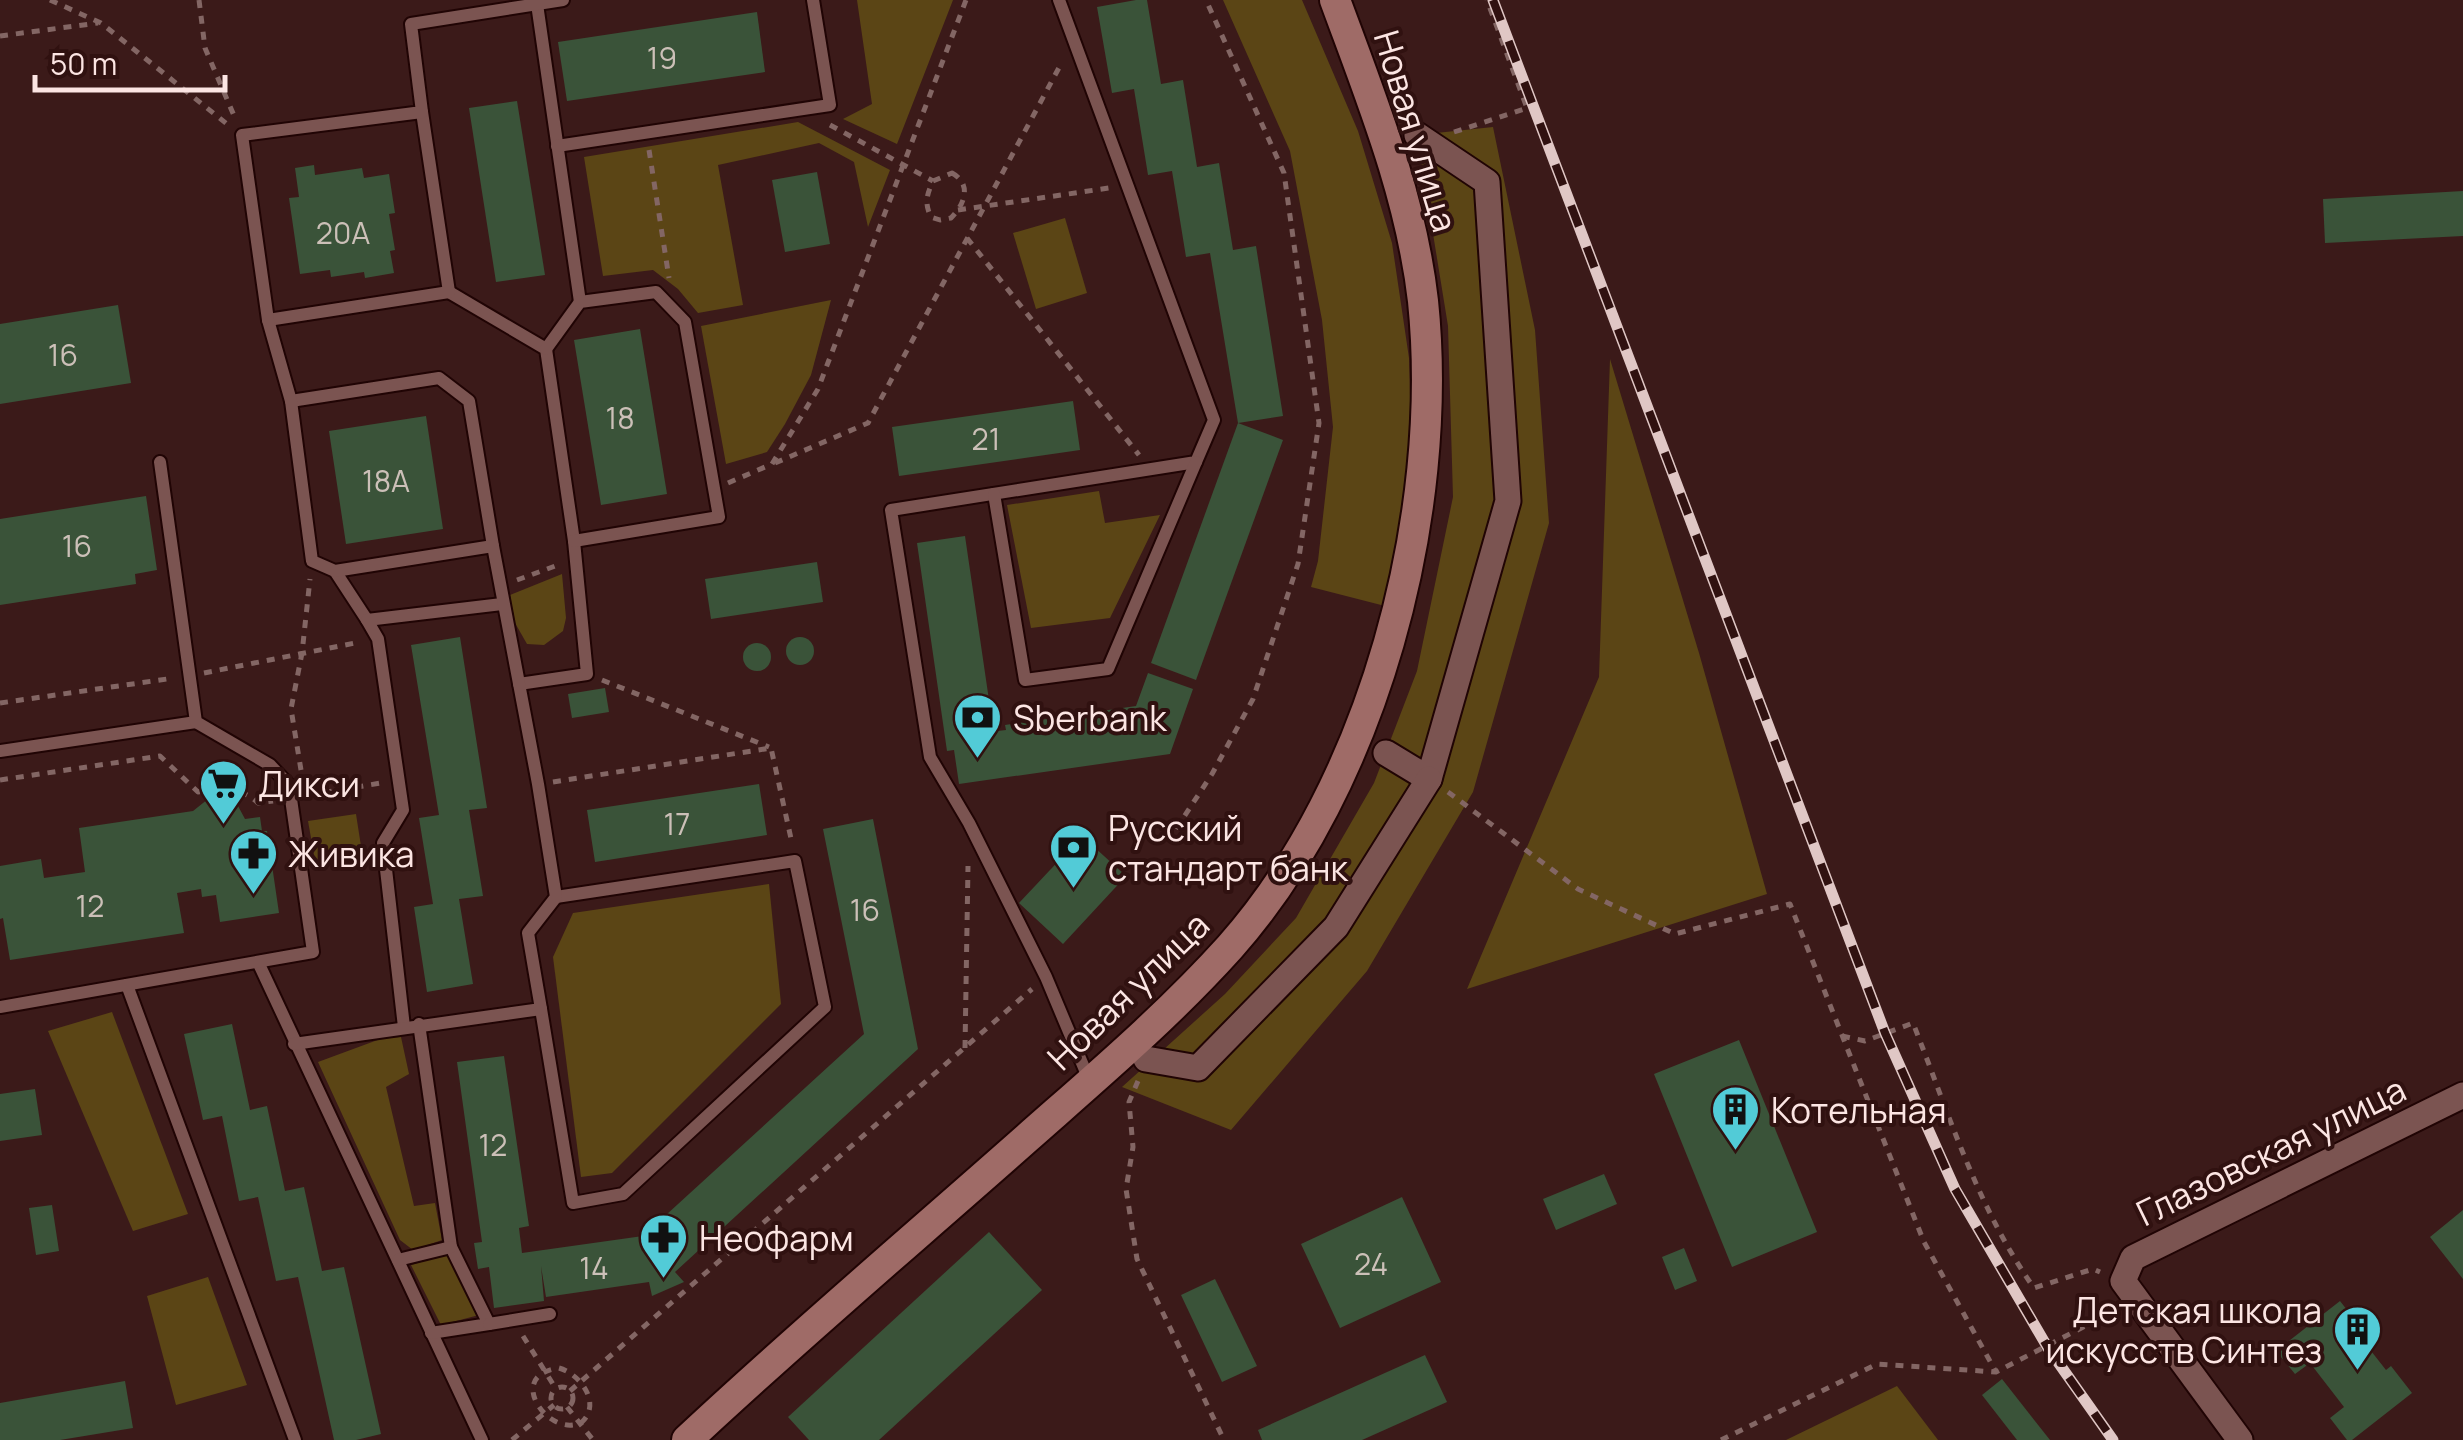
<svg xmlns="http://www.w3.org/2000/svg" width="2463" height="1440" font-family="Manrope,sans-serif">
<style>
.green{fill:#5b4515}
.building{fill:#3a5339}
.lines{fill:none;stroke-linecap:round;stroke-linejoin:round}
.lane-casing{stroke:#200404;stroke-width:16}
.street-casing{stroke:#200404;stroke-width:29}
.secondary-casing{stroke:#200404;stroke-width:34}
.path{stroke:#836664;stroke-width:5;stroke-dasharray:8 8;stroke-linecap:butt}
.lane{stroke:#7b5451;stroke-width:12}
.street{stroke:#7b5451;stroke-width:25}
.secondary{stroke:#9f6b67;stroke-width:30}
.rail-casing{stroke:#e0c7c5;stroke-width:11}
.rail{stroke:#301110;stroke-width:8;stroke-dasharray:22;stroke-linecap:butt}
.labels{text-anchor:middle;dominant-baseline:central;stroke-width:8;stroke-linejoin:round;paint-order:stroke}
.number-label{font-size:30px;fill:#ccc0b8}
.street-label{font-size:35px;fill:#fce5e3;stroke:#301110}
.poi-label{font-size:35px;fill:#fce5e3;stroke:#301110;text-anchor:start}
</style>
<rect width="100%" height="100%" fill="#3b1a19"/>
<g class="green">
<polygon points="857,0 953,0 897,144 843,119 872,104"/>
<polygon points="1223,0 1302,0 1358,131 1392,243 1409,358 1412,472 1385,606 1311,587 1318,561 1333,427 1322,320 1290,151"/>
<polygon points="798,122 890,170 868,227 854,162 819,143 718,165 743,305 698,313 678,289 653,270 603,276 584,157"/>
<polygon points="1493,127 1535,330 1549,523 1473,792 1367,971 1231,1130 1122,1087 1225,994 1296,918 1374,783 1417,671 1453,497 1448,326 1417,135"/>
<polygon points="1065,218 1087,293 1036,309 1013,233"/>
<polygon points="831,300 811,375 785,424 767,452 726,464 701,326"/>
<polygon points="1610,359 1699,653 1767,894 1467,989 1599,677"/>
<polygon points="1099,491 1105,523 1160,515 1110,618 1031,628 1007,505"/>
<polygon points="562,574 566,618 563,631 544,645 527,644 515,623 510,595"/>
<polygon points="356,814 363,859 316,866 308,821"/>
<polygon points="769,884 781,1004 612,1173 581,1177 553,957 573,913"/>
<polygon points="112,1012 188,1214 133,1231 48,1031"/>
<polygon points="401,1037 409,1074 386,1087 414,1206 435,1203 442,1240 413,1250 400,1240 318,1062 383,1038"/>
<polygon points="447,1254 479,1315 441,1325 411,1265"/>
<polygon points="208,1277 247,1385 176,1405 147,1296"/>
<polygon points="1897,1386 1938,1440 1786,1440"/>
</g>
<g class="building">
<polygon points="1136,0 1147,0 1161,84 1183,80 1197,167 1219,163 1233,250 1256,246 1283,416 1238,423 1210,253 1186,257 1172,171 1148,175 1134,89 1112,93 1097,7"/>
<polygon points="757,12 765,72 567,101 558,42"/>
<polygon points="517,101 545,275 496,282 469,108"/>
<polygon points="314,165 315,175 362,168 364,178 389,174 395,213 389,214 395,250 390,251 394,273 365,278 364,272 331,277 330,270 300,274 289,198 299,197 295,168"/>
<polygon points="817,172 830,244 785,252 772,180"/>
<polygon points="2463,191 2463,236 2325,243 2323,199"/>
<polygon points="118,305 131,383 0,404 0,324"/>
<polygon points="640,329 667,494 601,505 574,340"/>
<polygon points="1073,401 1080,450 899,476 892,427"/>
<polygon points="426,416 443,529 346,544 329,431"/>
<polygon points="1238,423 1283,440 1196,680 1151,663"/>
<polygon points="146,496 157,570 135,574 136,584 0,605 0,519"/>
<polygon points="965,536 990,707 986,707 989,732 1006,730 1005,725 1136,706 1148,673 1193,689 1170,754 959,784 954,750 947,751 917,543"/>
<polygon points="817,562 823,602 711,619 705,579"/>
<circle cx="800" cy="651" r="14"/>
<polygon points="460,637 487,808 469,810 483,896 459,899 473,984 427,992 414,907 433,904 419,818 439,815 411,645"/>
<circle cx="757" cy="657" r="14"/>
<polygon points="605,688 609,712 572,718 568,694"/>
<polygon points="759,784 767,835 595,862 587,810"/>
<polygon points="223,797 238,806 245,819 260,817 262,831 267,831 279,913 220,922 216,895 202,897 201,889 177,893 184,933 10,960 3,918 0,919 0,866 41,859 44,878 85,872 79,828 193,811 208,799"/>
<polygon points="873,819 918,1049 675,1272 684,1282 652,1296 649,1282 546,1297 541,1266 544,1301 494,1308 489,1267 478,1269 474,1243 482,1242 457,1062 504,1056 529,1226 519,1228 522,1253 643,1236 864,1034 823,829"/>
<polygon points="1082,836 1126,876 1063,944 1019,903"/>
<polygon points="232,1024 250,1110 267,1106 285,1191 304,1187 322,1271 344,1267 381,1434 356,1440 334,1440 298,1277 276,1281 258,1197 239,1201 222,1116 203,1120 184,1034"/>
<polygon points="1739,1040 1817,1232 1732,1267 1654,1074"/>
<polygon points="35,1089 42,1135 0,1141 0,1094"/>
<polygon points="1604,1174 1617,1204 1556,1230 1543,1199"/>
<polygon points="1402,1197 1441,1282 1340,1328 1301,1244"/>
<polygon points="52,1205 59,1251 36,1255 29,1208"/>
<polygon points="2463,1210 2463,1279 2430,1237"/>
<polygon points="989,1232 1042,1290 879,1440 809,1440 788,1417"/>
<polygon points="1684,1248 1697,1281 1675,1290 1662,1257"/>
<polygon points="1215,1279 1257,1366 1222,1382 1181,1295"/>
<polygon points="2340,1301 2358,1324 2353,1328 2386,1370 2391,1366 2412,1393 2352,1440 2347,1440 2330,1418 2344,1407 2310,1363 2295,1374 2276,1351"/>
<polygon points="1425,1355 1447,1402 1362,1440 1262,1440 1258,1430"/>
<polygon points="2002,1379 2050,1440 2017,1440 1982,1395"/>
<polygon points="125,1381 133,1428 60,1440 0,1440 0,1403"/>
</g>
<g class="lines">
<defs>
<g id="lane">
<polyline points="1059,0 1214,420 1196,462 891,510 930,757 969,823 1046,977 1090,1082"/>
<polyline points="537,4 580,302"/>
<polyline points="557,146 830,105 813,0"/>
<polyline points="449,292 546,349 574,541 587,674 519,684"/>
<polyline points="268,320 449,292 422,112"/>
<polyline points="546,349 580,302 656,292 685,322 719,517 574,541"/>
<polyline points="291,401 439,378 469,401 493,546"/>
<polyline points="994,494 1025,680 1108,669 1196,462"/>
<polyline points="335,571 367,620"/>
<polyline points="0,751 196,722"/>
<polyline points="258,962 482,1440"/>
<polyline points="127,985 295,1440"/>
<polyline points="0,1007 313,952 289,785 270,765 196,722 160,462"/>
<polyline points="541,1009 573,1203 623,1194 825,1007 795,861 556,897"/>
<polyline points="419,1024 451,1247 489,1324 431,1333"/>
<polyline points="404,1027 383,843 403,810 378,639 367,620 502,604"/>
<polyline points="294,1044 541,1009 528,933 556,897 538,784 493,546 335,571 312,561 291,401 268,320 242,135 422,112 411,24 563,0"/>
<polyline points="398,1260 451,1247"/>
<polyline points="489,1324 550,1314"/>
</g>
<g id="street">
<polyline points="1386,753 1429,779 1508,501 1487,182 1417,135"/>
<polyline points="1146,1059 1198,1068 1336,927 1429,779"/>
<polyline points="2240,1440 2123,1281 2133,1258 2463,1095"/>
</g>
<path id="secondary" d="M687,1440C797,1337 913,1239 1027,1138C1096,1077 1168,1016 1230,947C1374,785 1445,514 1423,301C1411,196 1371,98 1335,0"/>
</defs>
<use href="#lane" class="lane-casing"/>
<use href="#street" class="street-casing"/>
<use href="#secondary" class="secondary-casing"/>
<g class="path">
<polyline points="50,0 101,23 227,124"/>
<polyline points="199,0 205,48 235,118"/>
<polyline points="0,36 98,23"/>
<polyline points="830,125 933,181"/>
<polyline points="1454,132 1527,108 1487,0"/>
<polyline points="649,150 669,278"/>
<path d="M952,173C972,184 965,204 951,218L940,220L931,217C924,203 927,194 933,181Z"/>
<polyline points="958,210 1109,188"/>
<polyline points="967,238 1139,455"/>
<polyline points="775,463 868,423 1061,64"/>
<polyline points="728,483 772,464 818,389 966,0"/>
<polyline points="517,580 558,565"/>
<polyline points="204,673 360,642"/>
<polyline points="602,680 769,747"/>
<polyline points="0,703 174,678"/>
<polyline points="301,770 291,709 302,653 310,579"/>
<path d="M0,780L160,756L198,792C221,790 241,786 258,803L273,801"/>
<polyline points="553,782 771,748 792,843"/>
<polyline points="1448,792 1578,889 1675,934 1790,904 1924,1242 1996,1372"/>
<polyline points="308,795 381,783"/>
<polyline points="1176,829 1212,774 1253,699 1298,564 1319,423 1284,173 1206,0"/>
<path d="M1842,1036L1865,1041L1913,1023C1949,1114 1977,1207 2034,1288L2093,1269L2100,1272"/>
<polyline points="965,1048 968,866"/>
<polyline points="1138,1081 1129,1102 1133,1147 1126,1189 1137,1259 1224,1440"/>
<polyline points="523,1336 556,1389"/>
<path d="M559,1368C580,1374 602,1403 582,1422C550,1440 503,1375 559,1368Z"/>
<circle cx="562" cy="1398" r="11"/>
<polyline points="570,1391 1032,989"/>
<polyline points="567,1407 593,1440"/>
<polyline points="512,1440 554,1405"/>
<polyline points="1721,1440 1877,1364 1996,1372 2091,1323 2107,1301"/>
</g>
<use href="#lane" class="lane"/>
<use href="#street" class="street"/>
<use href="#secondary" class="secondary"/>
<defs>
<polyline id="rail" points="1493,0 1885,1033 1955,1189 2048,1348 2113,1440"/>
</defs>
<use href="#rail" class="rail-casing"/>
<use href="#rail" class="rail"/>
</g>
<defs>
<symbol id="bank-pin" viewBox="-11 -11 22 30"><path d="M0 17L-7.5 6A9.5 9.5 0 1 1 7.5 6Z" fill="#52cbd7" stroke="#301110"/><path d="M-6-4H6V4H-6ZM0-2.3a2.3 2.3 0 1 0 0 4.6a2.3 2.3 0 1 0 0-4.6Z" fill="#111"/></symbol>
<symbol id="supermarket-pin" viewBox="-11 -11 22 30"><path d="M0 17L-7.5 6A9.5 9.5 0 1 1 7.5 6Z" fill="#52cbd7" stroke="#301110"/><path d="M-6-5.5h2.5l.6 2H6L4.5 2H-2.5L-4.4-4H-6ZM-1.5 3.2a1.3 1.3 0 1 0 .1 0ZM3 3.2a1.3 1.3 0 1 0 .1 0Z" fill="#111"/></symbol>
<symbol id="pharmacy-pin" viewBox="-11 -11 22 30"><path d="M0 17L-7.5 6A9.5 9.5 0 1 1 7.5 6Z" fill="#52cbd7" stroke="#301110"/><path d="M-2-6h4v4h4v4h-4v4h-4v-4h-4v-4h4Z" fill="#111"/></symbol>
<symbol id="building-pin" viewBox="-11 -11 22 30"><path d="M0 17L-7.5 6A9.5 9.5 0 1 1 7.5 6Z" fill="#52cbd7" stroke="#301110"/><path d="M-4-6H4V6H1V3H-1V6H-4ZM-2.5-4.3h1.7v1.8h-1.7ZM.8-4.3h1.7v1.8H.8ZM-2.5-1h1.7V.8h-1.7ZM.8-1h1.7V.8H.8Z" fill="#111"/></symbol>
</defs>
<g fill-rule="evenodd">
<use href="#bank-pin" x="950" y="690" width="55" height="75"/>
<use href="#supermarket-pin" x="196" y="756" width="55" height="75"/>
<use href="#bank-pin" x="1046" y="820" width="55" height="75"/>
<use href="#pharmacy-pin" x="226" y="826" width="55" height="75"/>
<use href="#building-pin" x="1708" y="1082" width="55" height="75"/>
<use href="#pharmacy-pin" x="636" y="1210" width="55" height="75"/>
<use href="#building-pin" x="2330" y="1302" width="55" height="75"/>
</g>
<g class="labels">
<g class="number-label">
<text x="662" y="57">19</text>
<text x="343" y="232">20А</text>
<text x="63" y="354">16</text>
<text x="620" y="417">18</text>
<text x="986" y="438">21</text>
<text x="386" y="480">18А</text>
<text x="77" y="545">16</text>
<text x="677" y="823">17</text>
<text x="90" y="905">12</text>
<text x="865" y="909">16</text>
<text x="493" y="1144">12</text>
<text x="1371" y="1263">24</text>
<text x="594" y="1267">14</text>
</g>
<g class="street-label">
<text transform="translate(1416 131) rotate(73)">Новая улица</text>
<text transform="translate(1128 991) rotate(-44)">Новая улица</text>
<text transform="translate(2271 1151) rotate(-26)">Глазовская улица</text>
</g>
<g class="poi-label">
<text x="1013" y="718">Sberbank</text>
<text x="258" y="784">Дикси</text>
<text x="1108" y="828">Русский<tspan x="1108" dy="40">стандарт банк</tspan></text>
<text x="288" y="854">Живика</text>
<text x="1771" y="1110">Котельная</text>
<text x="699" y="1238">Неофарм</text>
<text x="2322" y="1310" text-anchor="end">Детская школа<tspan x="2322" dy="40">искусств Синтез</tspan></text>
</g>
</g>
<path d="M35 75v15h190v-15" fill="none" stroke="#fce5e3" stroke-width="5"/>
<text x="50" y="75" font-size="30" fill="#fce5e3" stroke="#301110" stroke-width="8" paint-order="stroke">50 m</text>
</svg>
